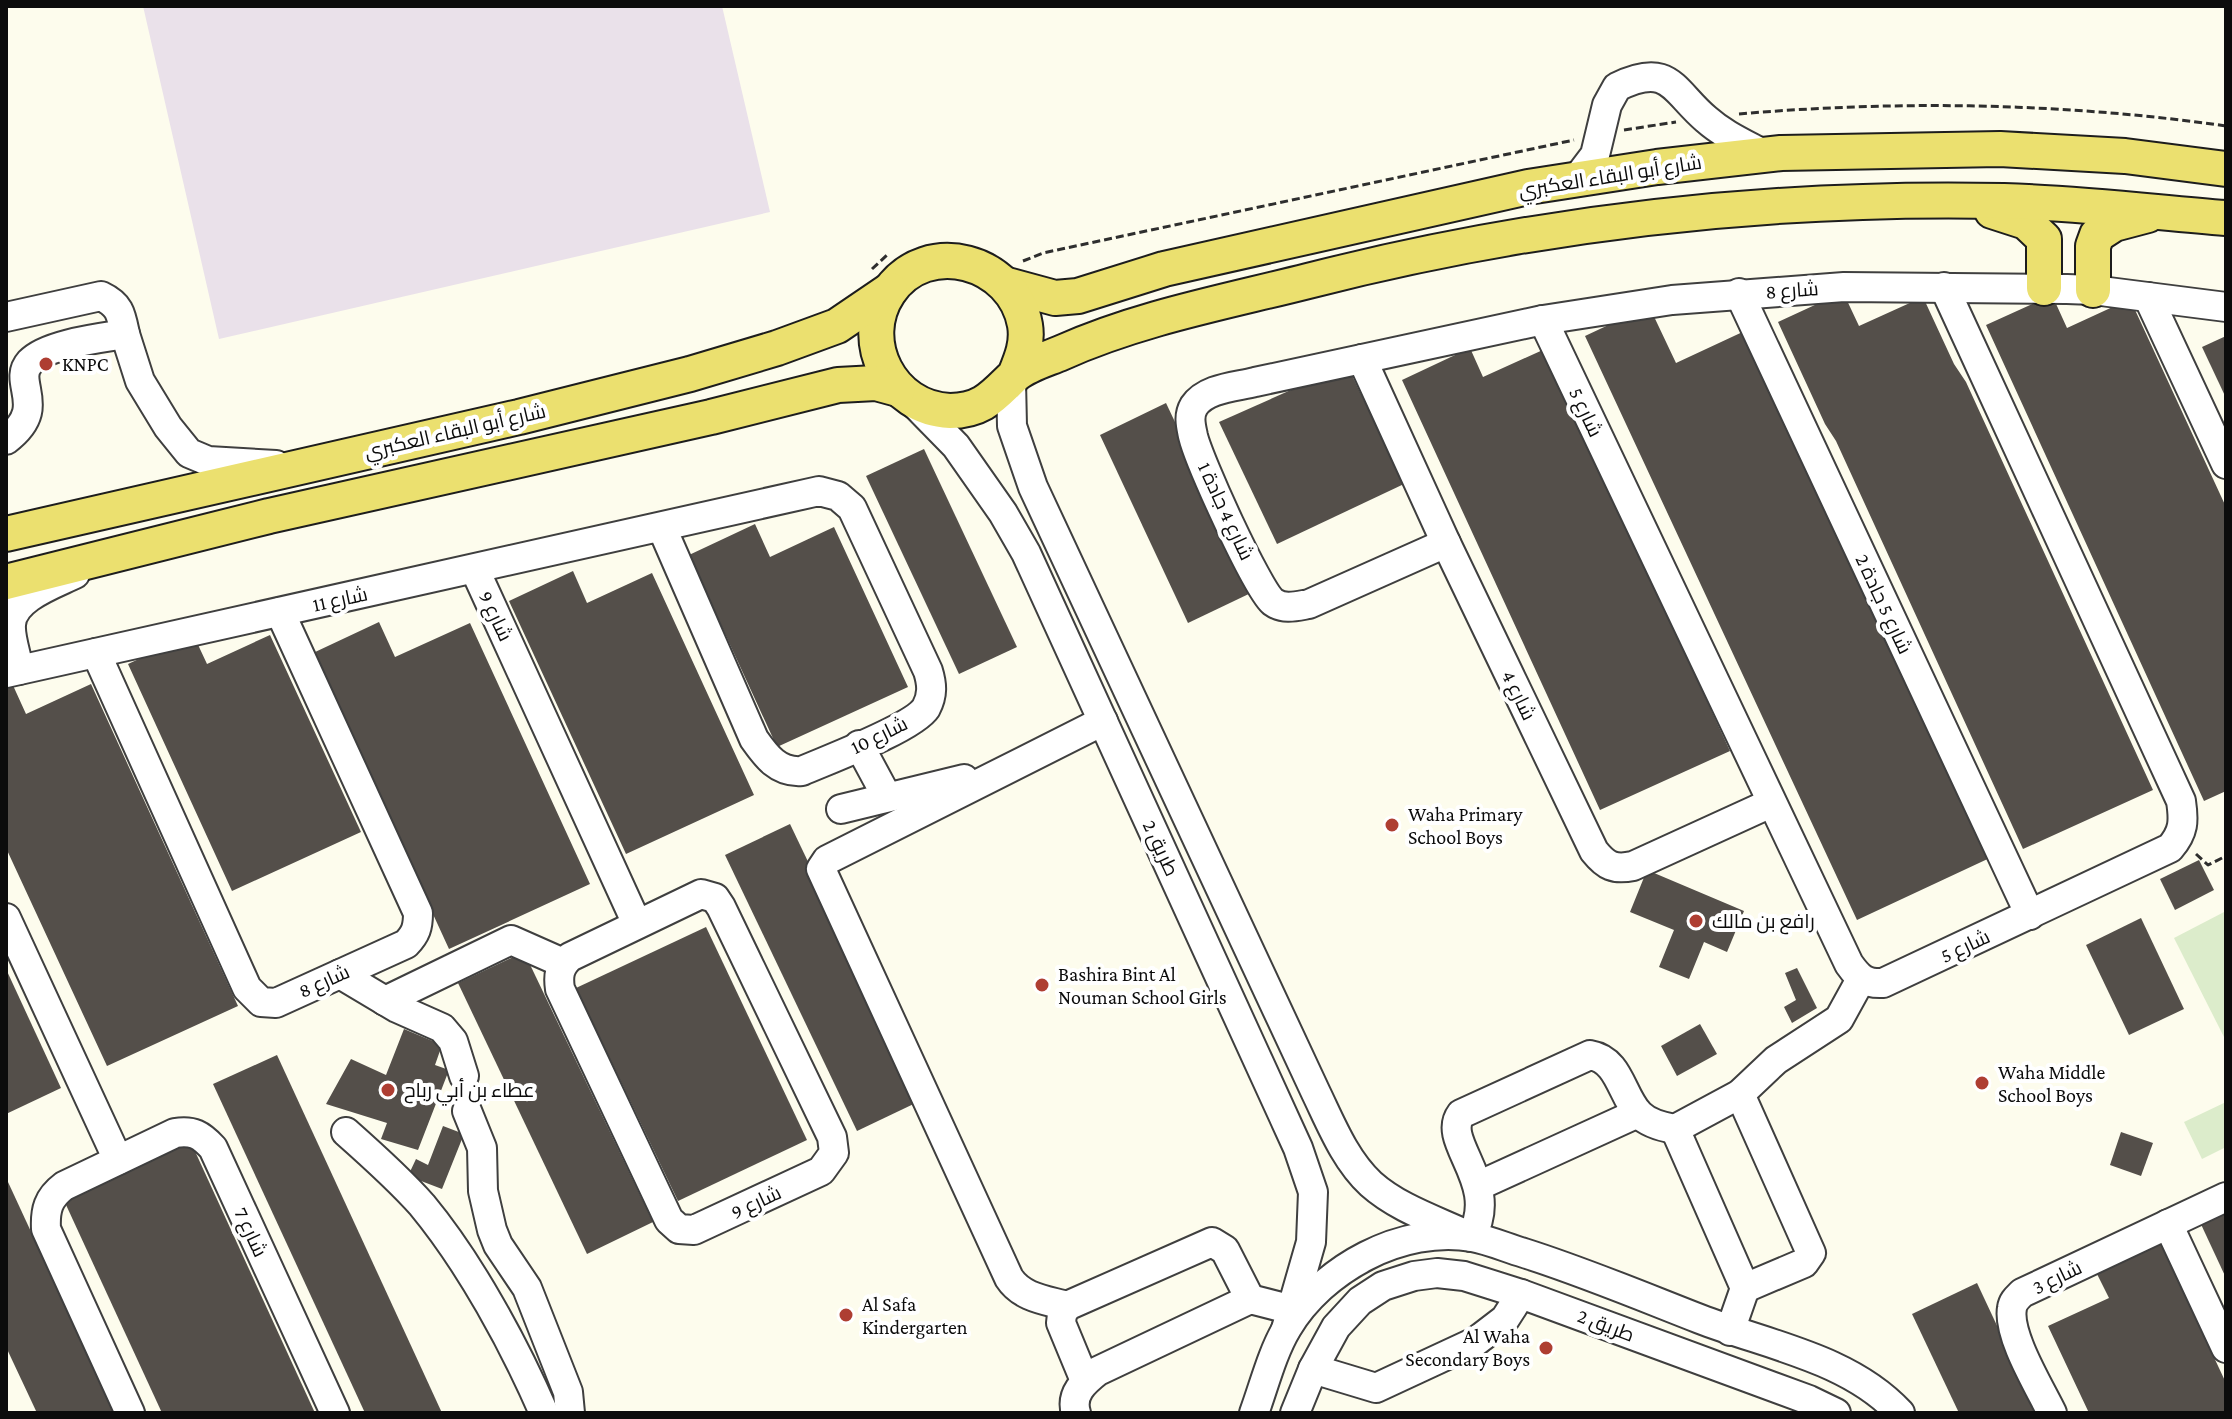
<svg xmlns="http://www.w3.org/2000/svg" width="2232" height="1419" font-family="'Crimson Pro',Cairo,serif">
<style>
.industrial{fill:#eae1ea}
.pitch{fill:#dceccb}
.building{fill:#544f4a}
.lines{fill:none;stroke-linecap:round;stroke-linejoin:round}
.minor-casing{stroke:#3f3f3f;stroke-width:32}
.major-casing{stroke:#1d1d1d;stroke-width:38}
.path{stroke:#2e2e2e;stroke-width:3;stroke-dasharray:8 4;stroke-linecap:butt}
.minor{stroke:#fff;stroke-width:28}
.major{stroke:#ebe06f;stroke-width:34}
.poi-dot{fill:#ae3e32;stroke:#fff;stroke-width:3}
.labels{text-anchor:middle;dominant-baseline:central;stroke-width:8;stroke-linejoin:round;paint-order:stroke}
.street-label{font-size:20px;fill:#0c0c0c;stroke:#fff}
.poi-label{font-size:20px;fill:#0c0c0c;stroke:#fff;text-anchor:start}
</style>
<rect width="100%" height="100%" fill="#fdfced"/>
<polygon class="industrial" points="143,6 722,6 770,212 219,339"/>
<g class="pitch">
<polygon points="2226,911 2226,1041 2174,938"/>
<polygon points="2226,1102 2226,1147 2202,1159 2184,1122"/>
</g>
<g class="building">
<polygon points="1843,292 1859,326 1923,297 1954,364 1966,382 2153,790 2023,849 1836,441 1825,424 1778,322"/>
<polygon points="2052,295 2067,328 2130,299 2226,507 2226,791 2204,801 1986,325"/>
<polygon points="1649,306 1676,363 1749,329 1994,856 1857,920 1585,336"/>
<polygon points="2226,336 2226,398 2202,347"/>
<polygon points="1470,348 1483,377 1545,349 1730,751 1600,810 1402,380"/>
<polygon points="1347,365 1404,484 1277,544 1219,422"/>
<polygon points="1166,403 1255,591 1188,623 1100,435"/>
<polygon points="924,449 1017,647 959,674 866,476"/>
<polygon points="755,524 770,557 834,527 908,687 777,747 689,555"/>
<polygon points="573,571 587,603 652,573 754,795 626,854 509,601"/>
<polygon points="379,622 395,657 470,623 590,884 449,949 313,653"/>
<polygon points="193,634 207,664 270,635 361,832 232,891 128,664"/>
<polygon points="11,681 26,714 91,684 238,1006 107,1066 6,848 6,684"/>
<polygon points="790,824 922,1100 857,1131 725,855"/>
<polygon points="2199,860 2214,890 2175,910 2160,879"/>
<polygon points="1647,870 1744,911 1727,952 1704,942 1689,979 1659,967 1674,930 1630,912"/>
<polygon points="2141,918 2184,1009 2129,1035 2086,945"/>
<polygon points="706,927 807,1140 678,1201 576,988"/>
<polygon points="524,952 653,1222 587,1254 458,983"/>
<polygon points="1797,968 1817,1008 1792,1023 1784,1007 1796,1000 1785,973"/>
<polygon points="6,969 61,1088 6,1114"/>
<polygon points="1700,1024 1717,1054 1677,1076 1661,1046"/>
<polygon points="404,1029 442,1045 435,1065 449,1070 418,1150 381,1139 387,1123 326,1104 351,1059 386,1075"/>
<polygon points="277,1055 419,1363 442,1413 365,1413 213,1084"/>
<polygon points="443,1126 464,1134 442,1189 408,1176 416,1159 428,1165"/>
<polygon points="2121,1132 2153,1143 2141,1176 2110,1165"/>
<polygon points="188,1136 315,1413 162,1413 61,1194"/>
<polygon points="8,1182 64,1303 114,1413 37,1413 6,1347 6,1184"/>
<polygon points="2226,1208 2226,1278 2199,1220"/>
<polygon points="2160,1242 2226,1383 2226,1413 2089,1413 2048,1326 2109,1298 2096,1272"/>
<polygon points="1977,1283 2038,1413 1959,1413 1912,1314"/>
</g>
<g class="lines">
<defs>
<g id="minor">
<path d="M1576,180L1595,155L1607,105L1617,87C1670,61 1673,91 1706,119C1724,135 1745,144 1765,155"/>
<polyline points="1739,293 2030,915"/>
<polyline points="2148,297 2226,464"/>
<path d="M6,317L101,296C120,305 121,314 125,334"/>
<path d="M1543,320L1849,964C1859,978 1865,984 1883,983L2170,848C2184,832 2184,821 2181,801L1944,287"/>
<path d="M1362,359L1446,543L1594,851C1606,866 1614,870 1633,866L1771,803"/>
<path d="M1011,381L1012,426L1033,487L1316,1093C1331,1124 1345,1160 1371,1184C1399,1209 1438,1221 1471,1237C1502,1183 1440,1142 1461,1114L1590,1055C1620,1060 1621,1095 1639,1114C1648,1123 1663,1127 1675,1129L1740,1094L1776,1060L1839,1019L1861,979"/>
<polyline points="911,400 956,446 1003,513 1026,553 1298,1148 1313,1192 1311,1242 1286,1329"/>
<path d="M6,440C50,407 11,383 30,362C47,344 101,338 125,334L140,381L168,427L189,453L208,461L276,465"/>
<path d="M1446,543L1309,604C1297,606 1284,610 1273,602C1257,589 1199,461 1193,436C1191,426 1188,416 1194,406C1206,388 1235,387 1255,382L1543,320L1672,300L1844,287L2067,289L2093,290L2226,307"/>
<polyline points="475,570 637,924"/>
<path d="M96,653L247,988L261,1002L276,1003L406,944C416,934 418,927 418,913L280,612"/>
<path d="M19,670C17,656 10,638 11,625C12,598 55,584 75,574"/>
<path d="M6,673L819,491L838,496L852,508L928,671C932,684 933,695 926,708C913,728 827,760 802,771C778,773 766,756 754,739L662,528"/>
<polyline points="859,745 887,797"/>
<polyline points="841,809 964,779"/>
<path d="M701,894L715,898L721,907L832,1137L834,1153L821,1171L694,1230L679,1229L669,1220L560,989C558,976 559,967 570,957Z"/>
<polyline points="6,918 118,1160"/>
<polyline points="340,974 397,1008 442,1028 453,1041 464,1076"/>
<polyline points="385,1001 511,940 563,963"/>
<polyline points="1740,1094 1811,1253 1804,1263 1745,1288"/>
<polyline points="467,1111 482,1148 483,1191 492,1230 498,1245 527,1288 568,1392 570,1413"/>
<polyline points="1675,1129 1745,1288 1730,1331"/>
<path d="M346,1132C372,1155 399,1179 422,1205C470,1263 514,1344 544,1413"/>
<polyline points="1478,1186 1638,1113"/>
<polyline points="2168,1224 2226,1348"/>
<path d="M1067,1306C1046,1300 1022,1298 1009,1278L821,869L827,860L1103,721"/>
<polyline points="1313,1369 1376,1388 1475,1342 1505,1319 1521,1294"/>
<polyline points="1085,1381 1061,1323 1062,1314 1067,1306 1212,1242 1225,1250 1250,1299"/>
<path d="M130,1413L46,1229C45,1210 48,1198 64,1186L175,1133C193,1130 201,1135 213,1148L335,1413"/>
<path d="M1076,1413C1070,1394 1084,1382 1098,1371L1250,1299L1293,1310"/>
<path d="M1254,1413C1264,1386 1272,1353 1287,1328C1322,1269 1402,1225 1472,1237C1489,1240 1507,1248 1524,1253C1584,1272 1641,1296 1700,1319C1767,1345 1849,1358 1900,1413"/>
<polyline points="1295,1413 1313,1369 1336,1327 1360,1301 1383,1286 1414,1276 1437,1273 1464,1276 1521,1294 1809,1400 1836,1413"/>
<path d="M2052,1413C2040,1388 2007,1335 2012,1308C2013,1301 2017,1298 2022,1293L2226,1197"/>
</g>
<g id="major">
<polyline points="1992,211 2026,222 2044,239 2044,288"/>
<polyline points="1007,285 1055,298 1078,296 1164,269 1528,187 1657,167 1781,153 2000,149 2125,156 2226,169"/>
<polyline points="2093,290 2093,246 2097,235 2114,224 2148,215"/>
<path d="M1015,375C1022,358 1028,343 1025,325C1014,261 927,236 889,292C856,341 891,409 950,411C983,411 994,395 1015,375C1026,365 1047,359 1061,353C1139,318 1225,302 1308,281C1535,223 1769,196 2004,201C2078,203 2152,212 2226,218"/>
<polyline points="6,534 519,417 690,374 777,348 837,326 890,290"/>
<polyline points="6,582 269,516 711,417 838,385 876,383 898,389"/>
</g>
</defs>
<use href="#minor" class="minor-casing"/>
<use href="#major" class="major-casing"/>
<g class="path">
<path d="M1739,114C1900,100 2066,103 2226,126"/>
<polyline points="1624,130 1676,122"/>
<polyline points="1023,261 1043,253 1574,140"/>
<polyline points="872,269 887,255"/>
<polyline points="2196,854 2208,865 2226,856"/>
</g>
<use href="#minor" class="minor"/>
<use href="#major" class="major"/>
</g>
<g class="poi-dot">
<circle cx="46" cy="364" r="8"/>
<circle cx="1392" cy="825" r="8"/>
<circle cx="1696" cy="921" r="8"/>
<circle cx="1042" cy="985" r="8"/>
<circle cx="1982" cy="1083" r="8"/>
<circle cx="388" cy="1090" r="8"/>
<circle cx="846" cy="1315" r="8"/>
<circle cx="1546" cy="1348" r="8"/>
</g>
<g class="labels">
<g class="street-label">
<text transform="translate(1610 176) rotate(-9)">شارع أبو البقاء العكبري</text>
<text transform="translate(1792 290) rotate(-4)">شارع 8</text>
<text transform="translate(1586 412) rotate(65)">شارع 5</text>
<text transform="translate(455 431) rotate(-13)">شارع أبو البقاء العكبري</text>
<text transform="translate(1226 511) rotate(65)">شارع 4 جادة 1</text>
<text transform="translate(340 599) rotate(-12)">شارع 11</text>
<text transform="translate(1884 604) rotate(65)">شارع 5 جادة 2</text>
<text transform="translate(496 616) rotate(65)">شارع 9</text>
<text transform="translate(1519 695) rotate(64)">شارع 4</text>
<text transform="translate(879 735) rotate(-26)">شارع 10</text>
<text transform="translate(1161 848) rotate(65)">طريق 2</text>
<text transform="translate(1965 946) rotate(-25)">شارع 5</text>
<text transform="translate(324 981) rotate(-24)">شارع 8</text>
<text transform="translate(756 1202) rotate(-25)">شارع 9</text>
<text transform="translate(251 1232) rotate(65)">شارع 7</text>
<text transform="translate(2057 1277) rotate(-26)">شارع 3</text>
<text transform="translate(1606 1325) rotate(21)">طريق 2</text>
</g>
<g class="poi-label">
<text x="62" y="364">KNPC</text>
<text x="1408" y="814">Waha Primary<tspan x="1408" dy="23">School Boys</tspan></text>
<text x="1712" y="921">رافع بن مالك</text>
<text x="1058" y="974">Bashira Bint Al<tspan x="1058" dy="23">Nouman School Girls</tspan></text>
<text x="1998" y="1072">Waha Middle<tspan x="1998" dy="23">School Boys</tspan></text>
<text x="404" y="1090">عطاء بن أبي رباح</text>
<text x="862" y="1304">Al Safa<tspan x="862" dy="23">Kindergarten</tspan></text>
<text x="1530" y="1336" text-anchor="end">Al Waha<tspan x="1530" dy="23">Secondary Boys</tspan></text>
</g>
</g>
<rect width="2232" height="1419" fill="none" stroke="#0c0c0c" stroke-width="16"/>
</svg>
